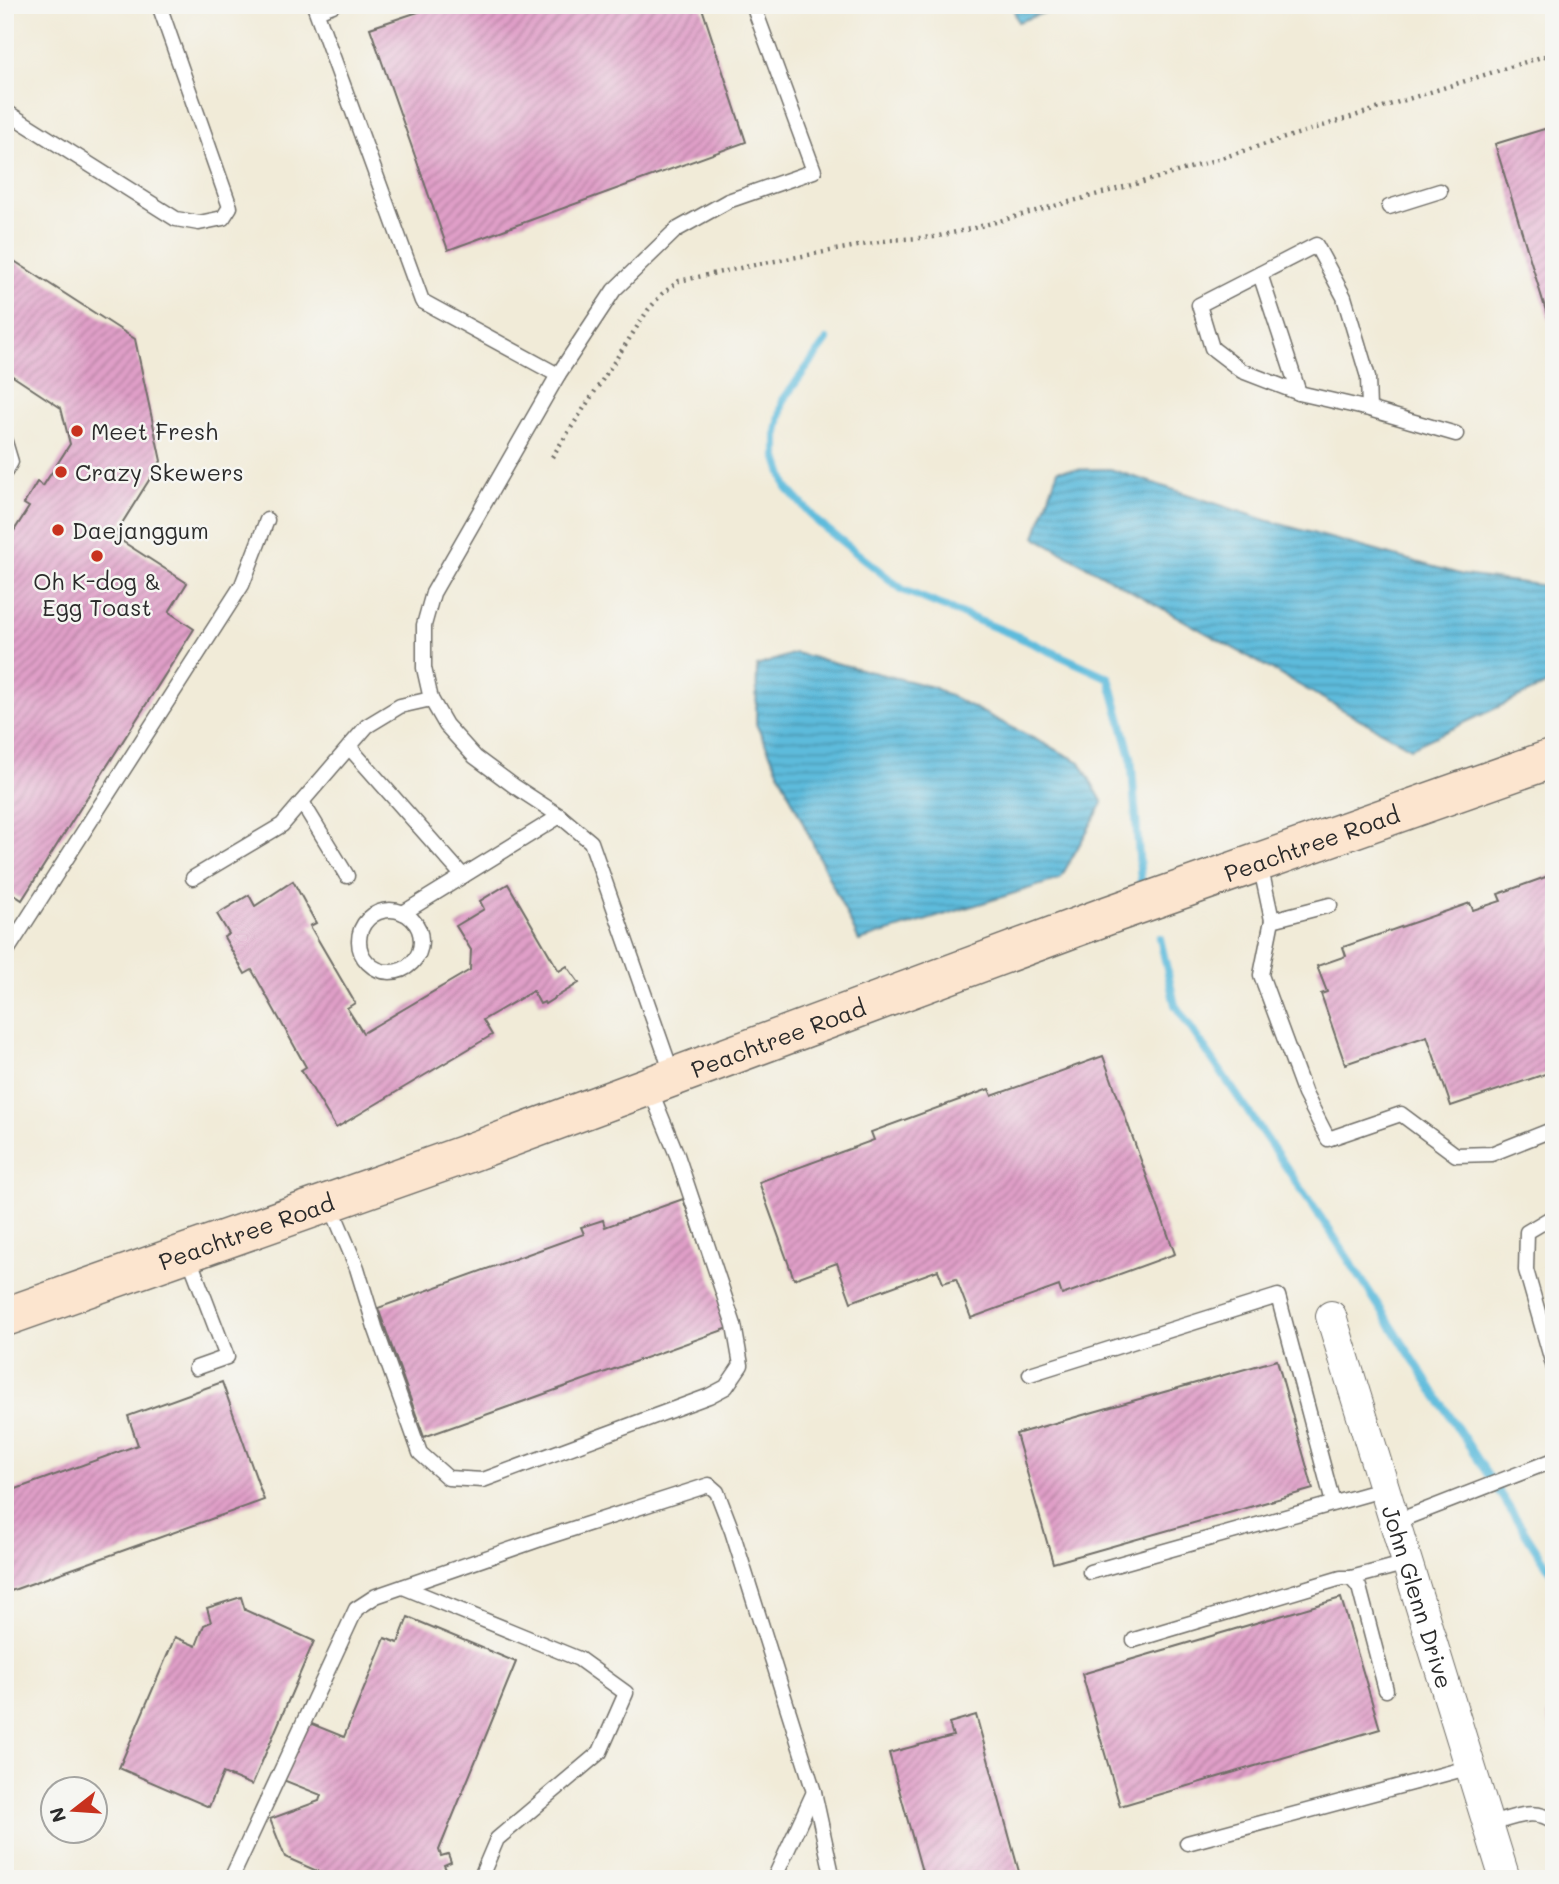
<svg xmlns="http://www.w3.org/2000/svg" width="1559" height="1884" font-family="Mali,sans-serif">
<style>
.water{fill:url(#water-rules);stroke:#447384;stroke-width:2}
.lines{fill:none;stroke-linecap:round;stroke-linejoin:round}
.stream{stroke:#5dbbdc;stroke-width:8}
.building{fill:url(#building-hatch)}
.lane-casing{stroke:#706e68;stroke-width:17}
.street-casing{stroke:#706e68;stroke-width:32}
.secondary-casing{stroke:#706e68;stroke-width:41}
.path{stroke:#706e68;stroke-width:4.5;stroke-dasharray:2 5;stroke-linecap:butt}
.lane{stroke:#fff;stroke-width:14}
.street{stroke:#fff;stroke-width:30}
.secondary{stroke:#fce5cf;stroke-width:38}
.poi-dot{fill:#c8321e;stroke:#f6f6f2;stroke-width:2.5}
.labels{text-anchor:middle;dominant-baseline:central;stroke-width:5;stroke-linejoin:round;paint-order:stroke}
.poi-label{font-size:23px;fill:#2b2b2b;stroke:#f6f6f2;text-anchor:start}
.street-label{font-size:23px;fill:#2b2b2b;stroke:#f6f6f2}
</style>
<defs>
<pattern id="water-rules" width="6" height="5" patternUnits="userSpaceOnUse" patternTransform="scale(1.75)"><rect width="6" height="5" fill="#5dbbdc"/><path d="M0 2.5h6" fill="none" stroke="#4d98b3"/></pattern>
<pattern id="building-hatch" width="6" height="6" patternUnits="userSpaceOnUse" patternTransform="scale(1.75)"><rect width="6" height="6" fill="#e09fc8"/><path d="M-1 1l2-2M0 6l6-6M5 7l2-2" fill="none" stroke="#b682a3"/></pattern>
</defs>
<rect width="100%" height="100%" fill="#f6f6f2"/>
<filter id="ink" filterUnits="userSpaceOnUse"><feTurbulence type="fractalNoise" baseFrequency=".0143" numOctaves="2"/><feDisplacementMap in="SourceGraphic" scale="14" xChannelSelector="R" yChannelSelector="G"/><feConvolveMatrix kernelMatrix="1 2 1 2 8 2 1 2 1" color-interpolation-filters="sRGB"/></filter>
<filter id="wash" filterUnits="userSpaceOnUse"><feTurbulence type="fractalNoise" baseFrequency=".00686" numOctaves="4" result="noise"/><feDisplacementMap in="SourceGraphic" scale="28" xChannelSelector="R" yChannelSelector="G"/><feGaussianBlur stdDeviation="1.57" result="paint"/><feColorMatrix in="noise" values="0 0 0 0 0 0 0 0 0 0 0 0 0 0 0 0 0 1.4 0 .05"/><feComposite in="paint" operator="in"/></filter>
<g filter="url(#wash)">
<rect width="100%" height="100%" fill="#f1ebd8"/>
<g class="water">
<polygon points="1012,5 1066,5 1018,22"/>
<polygon points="1110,469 1269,521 1463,575 1554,587 1554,681 1411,748 1035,537 1058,470"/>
<polygon points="795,653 933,687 1080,762 1103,803 1060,879 859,941 756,724 757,666"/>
</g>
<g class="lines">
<g class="stream">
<polyline points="827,340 783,400 777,432 777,458 787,488 819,523 903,590 1019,637 1109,678 1131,757 1141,881"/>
<polyline points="1160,938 1175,1005 1332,1234 1554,1577"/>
</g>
</g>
<g id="blocks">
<g class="building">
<polygon points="439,5 701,5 746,142 448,250 370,28"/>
<polygon points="1554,126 1554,334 1553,334 1495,144"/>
<polygon points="5,255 135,339 161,461 114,536 187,583 169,612 194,629 22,900 5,889 5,545 29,507 24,504 37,482 43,486 70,444 61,408 5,371"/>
<polygon points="1554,874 1554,1071 1451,1106 1427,1036 1345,1064 1321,994 1327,992 1317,966 1346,956 1343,947 1470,903 1473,910 1501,901 1498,894"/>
<polygon points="293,881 316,923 310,926 355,1003 347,1008 363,1033 470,970 471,950 456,926 484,909 480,901 508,884 559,971 567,966 579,983 545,1004 544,1002 540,1004 533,991 483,1020 492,1035 336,1128 301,1070 306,1067 252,970 245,974 224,937 229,934 217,914 249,895 255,906"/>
<polygon points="1103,1056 1175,1254 1062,1295 1059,1286 971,1318 956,1279 943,1283 938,1270 851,1302 837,1263 794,1279 759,1182 874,1140 871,1132 989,1089 992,1096"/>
<polygon points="683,1199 729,1328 424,1437 378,1308 584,1234 581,1227 603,1220 605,1227"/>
<polygon points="1554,1267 1554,1292 1553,1292 1546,1269"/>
<polygon points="1277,1360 1313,1489 1053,1563 1016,1434"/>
<polygon points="222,1382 264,1500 5,1593 5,1493 138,1445 128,1416"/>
<polygon points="241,1597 245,1610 314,1641 252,1785 223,1773 209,1807 119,1768 175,1637 196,1646 204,1625 211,1622 207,1608"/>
<polygon points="1341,1598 1380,1729 1120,1806 1082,1674"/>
<polygon points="408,1617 516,1662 439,1850 441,1856 448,1854 451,1862 444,1865 450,1879 335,1879 285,1857 270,1819 319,1801 321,1795 283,1780 307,1722 344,1737 385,1638 398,1643"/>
<polygon points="1554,1713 1554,1737 1553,1737 1547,1715"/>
<polygon points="976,1715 1021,1879 924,1879 889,1753 953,1736 949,1723"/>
</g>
</g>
</g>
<g filter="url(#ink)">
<use href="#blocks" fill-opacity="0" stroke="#706e68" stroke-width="2"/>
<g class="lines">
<defs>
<g id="lane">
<polyline points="314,5 422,301 558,375 433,593 424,625 424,668 431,699 446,725 475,757 514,786 560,816 591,842 673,1076"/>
<polyline points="317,11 333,5"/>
<polyline points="5,111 176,219 199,223 223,218 230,207 159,5"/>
<polyline points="1389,207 1440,191"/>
<polyline points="1260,274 1299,393"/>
<polyline points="558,375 614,290 676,230 728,201 814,171 753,5"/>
<polyline points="1369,409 1299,393 1242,371 1212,348 1199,305 1316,245 1344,297 1368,377 1369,409 1456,434"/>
<polyline points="5,442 11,462 5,472"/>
<polyline points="349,747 463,876"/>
<polyline points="302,802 347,876"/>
<polyline points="1260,864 1272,920 1330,905"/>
<polyline points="193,878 282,825 367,726 400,706 431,699"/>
<circle cx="390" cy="941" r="31"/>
<polyline points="403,913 560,816"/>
<polyline points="1272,920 1261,975 1305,1094 1328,1139 1401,1114 1456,1155 1491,1154 1554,1129"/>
<polyline points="5,954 242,585 267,520"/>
<polyline points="330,1204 357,1268 375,1327 420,1453 448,1478 483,1480 709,1396 726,1387 741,1365 734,1325 677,1155 649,1087"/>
<polyline points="1554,1216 1527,1232 1526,1270 1554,1368"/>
<polyline points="188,1255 227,1357 196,1368"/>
<polyline points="1030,1374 1278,1296 1333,1503"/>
<polyline points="1395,1522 1554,1460"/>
<polyline points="1090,1572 1385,1489"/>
<polyline points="1351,1578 1359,1587 1386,1690"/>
<polyline points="403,1587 579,1659 626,1693 600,1752 497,1839 480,1879"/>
<polyline points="1134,1640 1341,1578 1351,1578 1407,1563"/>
<path d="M1488,1825C1509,1819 1535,1806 1554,1822"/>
<polyline points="1187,1843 1471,1767"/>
<polyline points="231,1879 356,1609 376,1596 538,1540 709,1485 717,1492 732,1531 814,1792 833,1879"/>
<polyline points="774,1879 814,1792"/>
</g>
<g id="street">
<path id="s1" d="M1331,1316L1505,1879"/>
</g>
<g id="secondary">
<path id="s2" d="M5,1317L469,1153L1109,915L1554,758"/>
</g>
</defs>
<use href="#lane" class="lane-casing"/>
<use href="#street" class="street-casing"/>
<use href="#secondary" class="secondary-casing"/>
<polyline class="path" points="552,457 648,310 662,294 679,281 759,264 890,240 934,237 970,229 1161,177 1554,53"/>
<use href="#lane" class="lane"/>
<use href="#street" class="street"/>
<use href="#secondary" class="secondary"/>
</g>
</g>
<g class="poi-dot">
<circle cx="77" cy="431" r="7"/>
<circle cx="61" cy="472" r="7"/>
<circle cx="58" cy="530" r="7"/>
<circle cx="97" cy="556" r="7"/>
</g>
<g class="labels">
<g class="poi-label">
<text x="91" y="431">Meet Fresh</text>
<text x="75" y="472">Crazy Skewers</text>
<text x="72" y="530">Daejanggum</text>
<text x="97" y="581" text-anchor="middle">Oh K-dog &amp;<tspan x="97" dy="26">Egg Toast</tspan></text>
</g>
<g class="street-label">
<text stroke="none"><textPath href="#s2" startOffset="1390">Peachtree Road</textPath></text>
<text stroke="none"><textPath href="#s2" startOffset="822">Peachtree Road</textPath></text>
<text stroke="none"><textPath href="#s2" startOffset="256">Peachtree Road</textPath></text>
<text stroke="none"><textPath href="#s1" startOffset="294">John Glenn Drive</textPath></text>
</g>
</g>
<rect width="1559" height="1884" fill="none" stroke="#f6f6f2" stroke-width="28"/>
<g transform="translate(74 1810) rotate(253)"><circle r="33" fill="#f6f6f2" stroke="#a5a5a2" stroke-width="2"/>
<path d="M0-5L12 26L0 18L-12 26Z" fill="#c8321e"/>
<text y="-10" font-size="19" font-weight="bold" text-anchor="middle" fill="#2b2b2b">N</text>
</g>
</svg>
